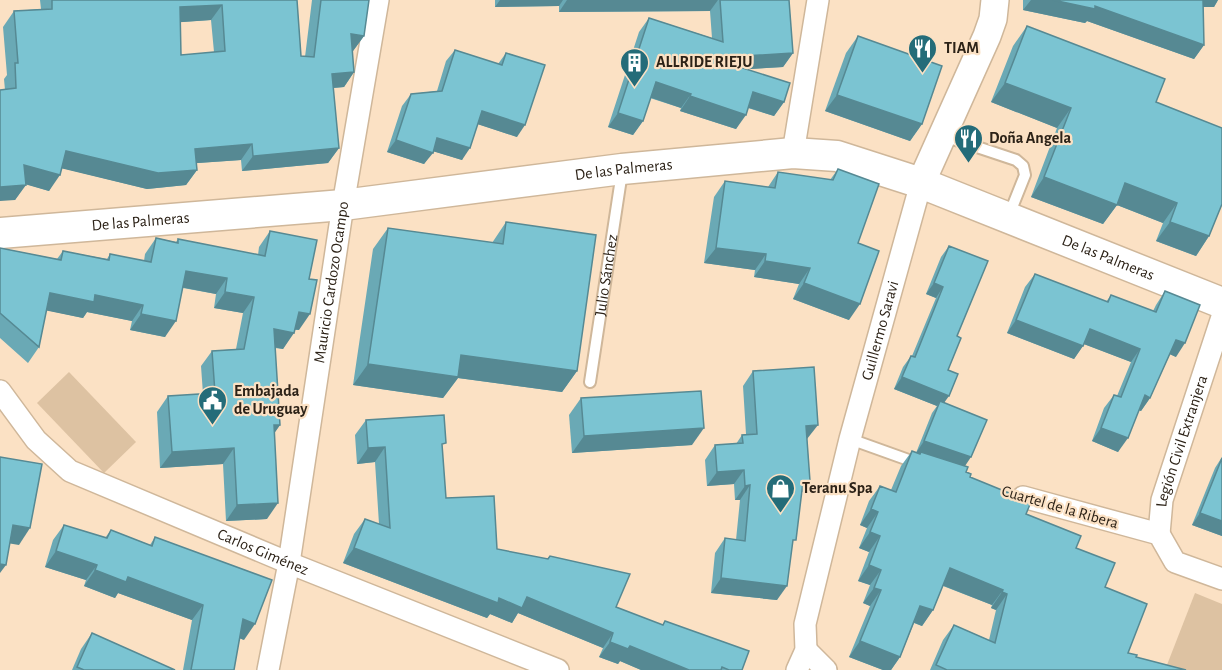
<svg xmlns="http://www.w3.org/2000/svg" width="1222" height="670" font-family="'Alegreya Sans',sans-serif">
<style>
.green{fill:#ddc2a2}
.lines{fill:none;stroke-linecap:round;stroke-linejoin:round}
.service-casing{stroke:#cfb79a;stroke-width:14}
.minor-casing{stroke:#cfb79a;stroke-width:24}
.tertiary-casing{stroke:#cfb79a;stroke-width:30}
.secondary-casing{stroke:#cfb79a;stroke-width:33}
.service{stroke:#fff;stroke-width:10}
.minor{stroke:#fff;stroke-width:21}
.tertiary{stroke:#fff;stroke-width:27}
.secondary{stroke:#fff;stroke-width:30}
.wall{fill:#6aa9b5;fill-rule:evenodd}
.shaded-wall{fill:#568993}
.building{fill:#7bc4d2;stroke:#568993;stroke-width:1.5;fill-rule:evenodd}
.labels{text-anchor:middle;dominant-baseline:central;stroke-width:4.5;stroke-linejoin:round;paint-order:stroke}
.poi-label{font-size:16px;font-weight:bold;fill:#2c2217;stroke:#fbe1c4;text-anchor:start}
.street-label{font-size:16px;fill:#2c2217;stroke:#fbe1c4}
</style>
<rect width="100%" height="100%" fill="#fbe1c4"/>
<g class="green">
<polygon points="69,372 136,442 104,473 37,403"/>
<polygon points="1195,593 1222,604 1222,670 1165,670"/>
</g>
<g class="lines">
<defs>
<g id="service">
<polyline points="944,136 1016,160 1023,166 1025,175 1009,215"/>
<path id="s1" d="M590,382L622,172"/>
<polyline points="850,439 917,463"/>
</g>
<g id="minor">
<polyline points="793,153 818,0"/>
<path id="s2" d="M0,391L36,440L70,471L289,563L558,670"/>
<polyline points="1023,497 1159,534 1175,562 1222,579"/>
<path id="s3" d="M1159,534L1162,500L1222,317"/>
<polyline points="806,650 826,670"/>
<path id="s4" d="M268,670L289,563L343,205L378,0"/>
<path id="s5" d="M797,670L806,650L805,624L850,439L921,183"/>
</g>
<polyline id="tertiary" points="921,183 987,36 993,19 995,0"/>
<g id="secondary">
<path id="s6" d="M0,233L343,205L622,169L793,153L837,156L921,183L1222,303"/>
</g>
</defs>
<use href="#service" class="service-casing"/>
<use href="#minor" class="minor-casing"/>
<use href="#tertiary" class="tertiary-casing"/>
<use href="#secondary" class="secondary-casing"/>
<use href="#service" class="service"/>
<use href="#minor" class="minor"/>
<use href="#tertiary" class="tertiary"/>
<use href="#secondary" class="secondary"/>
</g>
<g class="wall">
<path d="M40,0H297L301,56L305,57L312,0H369L364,36L353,51H352L354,72L344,87L333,88L339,148L328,163L242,171L241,160L197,163V170L186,185L147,189L62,168L49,191L26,184L15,200L4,79L7,75L3,27L14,11L41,9ZM211,20L214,52L181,55V22Z"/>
<polygon points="495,0 789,0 793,53 783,67 747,69 784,102 774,116 748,108 736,129 680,111 681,108 650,98 643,121 633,135 608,127 639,32 649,18 712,38 710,11 559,12 559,6 495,7"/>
<polygon points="1023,0 1218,0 1214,7 1203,7 1204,45 1194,59 1087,21 1085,23 1023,10"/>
<polygon points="1027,26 1156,102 1209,236 1196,256 1156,241 1163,223 1117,205 1103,224 1031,197 1057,128 991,102 1013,46"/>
<polygon points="858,36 922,124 910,141 825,111 846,53"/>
<polygon points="455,50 498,64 506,53 517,137 478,124 462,160 433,151 424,164 387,152 402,106 411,94 437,91 446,61"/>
<polygon points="838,169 858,243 849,320 793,299 799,284 754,277 755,270 704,263 714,197 725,181 768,187 778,172 830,180"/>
<polygon points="506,222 577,371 562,392 458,378 443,398 353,385 373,249 388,228 492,243"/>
<polygon points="270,231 299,330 295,330 283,349 275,348 280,425 274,433 267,519 226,521 223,464 160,468 157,412 168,396 203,394 201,366 212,351 236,349 243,313 214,308 216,294 183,288 165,337 130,330 132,321 87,312 83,318 46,310 39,347 28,363 0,338 0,248 57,259 63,251 107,259 110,254 144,261 145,254 156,238 176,242 178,239 258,255 259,247"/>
<polygon points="949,246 957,336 948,370 944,403 966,472 970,477 1076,548 1105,587 1128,653 1136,657 1186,670 930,670 943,640 954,625 989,640 996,610 991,608 992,605 943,586 933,610 922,626 914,623 900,657 891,670 883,670 849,657 870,606 863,603 870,585 858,581 869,552 859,548 867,528 860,525 869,501 880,486 891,490 901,466 912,451 916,453 932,413 937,406 894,389 903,367 911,356 912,356 936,298 926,294 941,257"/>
<polygon points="1035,274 1106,302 1111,295 1153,311 1156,305 1165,291 1176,357 1170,354 1150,398 1141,411 1139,410 1118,452 1092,441 1104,408 1114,395 1117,396 1131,362 1084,344 1074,359 1007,333 1025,287"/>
<polygon points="753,371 807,439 810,481 802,492 792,546 777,600 711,593 715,553 725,538 736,540 740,500 735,500 734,484 707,486 705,460 715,445 736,444 742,435 746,434 743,386"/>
<polygon points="581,398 692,445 572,453 569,415"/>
<polygon points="366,420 442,449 446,498 497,549 547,559 550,556 616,607 662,625 665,621 742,670 641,670 620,661 618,664 599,657 603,648 518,613 512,623 490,614 487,618 343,563 354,534 365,519 379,524 375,462 357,464 355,435"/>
<polygon points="1222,457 1222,536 1192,525 1215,468"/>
<polygon points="64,525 105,538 111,530 150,545 155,537 244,640 239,638 234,670 183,670 192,620 118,593 115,598 84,586 86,580 45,567 53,540"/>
<polygon points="92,633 175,670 72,670 81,649"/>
</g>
<g class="shaded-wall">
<polygon points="500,0 563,0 559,6 495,7"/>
<polygon points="567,0 718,0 710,11 559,12"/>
<polygon points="1031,0 1053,0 1095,6 1204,45 1194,59 1087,21 1085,23 1023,10"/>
<polygon points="1198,0 1218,0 1214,7 1193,7"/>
<polygon points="222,5 211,20 169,23 180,7"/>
<polygon points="351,34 364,36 353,51 340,50"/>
<polygon points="793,53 783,67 701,72 711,58"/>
<polygon points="354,72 344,87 321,89 332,74"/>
<polygon points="656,82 691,94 681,108 646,96"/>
<polygon points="1005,83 1071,108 1057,128 991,102"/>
<polygon points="753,92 784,102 774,116 743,106"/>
<polygon points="837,95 922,124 910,141 825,111"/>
<polygon points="690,96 746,115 736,129 680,111"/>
<polygon points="482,111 525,125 517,137 474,123"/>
<polygon points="618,113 643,121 633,135 608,127"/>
<polygon points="437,138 470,148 462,160 429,150"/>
<polygon points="396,140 433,153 424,164 387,152"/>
<polygon points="252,144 241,160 184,164 195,149"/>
<polygon points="339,148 328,163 242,171 253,156"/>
<polygon points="66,151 197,170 186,185 147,189 56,167"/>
<polygon points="24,165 60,175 49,191 14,181"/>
<polygon points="1044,177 1125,183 1177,203 1163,223 1117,205 1103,224 1031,197"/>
<polygon points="26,185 15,200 0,201 0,187"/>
<polygon points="1170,222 1209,236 1196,256 1156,241"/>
<polygon points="716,248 766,254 755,270 704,263"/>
<polygon points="765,261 810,268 799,284 754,277"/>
<polygon points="186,271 227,278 216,294 175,286"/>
<polygon points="804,283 860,304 849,320 793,299"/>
<polygon points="934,283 943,287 936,298 926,294"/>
<polygon points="225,292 254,297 243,313 214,308"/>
<polygon points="50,293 95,295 143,305 132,321 87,312 83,318 39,309"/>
<polygon points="299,312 310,314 299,330 288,328"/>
<polygon points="141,314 176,321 165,337 130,330"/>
<polygon points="1016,320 1083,346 1074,359 1007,333"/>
<polygon points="274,329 294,333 283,349 263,345"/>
<polygon points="1090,329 1140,349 1131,362 1081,343"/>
<polygon points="1176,340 1185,343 1176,357 1167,353"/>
<polygon points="461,355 577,371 562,392 458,378 443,398 353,385 368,364"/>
<polygon points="902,377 949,396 941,407 940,401 937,406 894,389"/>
<polygon points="1145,395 1150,398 1141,411 1135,409"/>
<polygon points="274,425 280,425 269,441"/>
<polygon points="818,425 807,439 806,426"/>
<polygon points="704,428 692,445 572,453 584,436"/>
<polygon points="1101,428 1128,438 1118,452 1092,441"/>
<polygon points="924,441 971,457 963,469 921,452 919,454 916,453"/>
<polygon points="385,447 375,462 357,464 368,448"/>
<polygon points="234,448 223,464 160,468 172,452"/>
<polygon points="744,470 734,484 707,486 717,472"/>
<polygon points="810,481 800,496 803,482"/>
<polygon points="750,485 740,500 735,500 745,486"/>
<polygon points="278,503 267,519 226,521 237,505"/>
<polygon points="871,509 878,512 867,528 860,525"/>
<polygon points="1200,513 1222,521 1222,536 1192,525"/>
<polygon points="13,525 30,528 19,545 1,542"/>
<polygon points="870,532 880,536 869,552 859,548"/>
<polygon points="354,548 499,598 527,597 613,633 603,648 518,613 512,623 490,614 487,618 343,563"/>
<polygon points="56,551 97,565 86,580 45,567"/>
<polygon points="0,564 6,565 0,573"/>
<polygon points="869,565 881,570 870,585 858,581"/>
<polygon points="950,568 1003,590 992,605 939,584"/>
<polygon points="95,570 128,577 203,605 192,620 118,593 115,598 84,586"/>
<polygon points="721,578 787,586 777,600 711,593"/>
<polygon points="874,588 881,590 870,606 863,603"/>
<polygon points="1002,592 1007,594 996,610 991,608"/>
<polygon points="920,606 933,610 922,626 910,621"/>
<polygon points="243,619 255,624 244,640 232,635"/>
<polygon points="860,641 900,657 891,670 883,670 849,657"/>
<polygon points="610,642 630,646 689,670 641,670 620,661 618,664 599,657"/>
</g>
<g class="building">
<path d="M52,0H297L301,56L314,57L321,0H369L364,36L351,34L354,72L332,74L339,148L253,156L252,144L195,149L197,170L158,173L66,151L60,175L24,165L26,185L0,187V90L16,88L15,63H18L14,11L52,9ZM222,5L225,51L181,55L180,7Z"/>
<polygon points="720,0 789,0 793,53 711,58 790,83 784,102 753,92 746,115 690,96 691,94 656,82 643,121 618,113 649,18 723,42"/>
<polygon points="1053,0 1203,0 1204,45 1095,6 1095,9"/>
<polygon points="1027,26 1165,79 1156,102 1222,128 1222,204 1209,236 1170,222 1177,203 1125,183 1117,205 1044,177 1071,108 1005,83"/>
<polygon points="858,36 942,66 922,124 837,95"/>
<polygon points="455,50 502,65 506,53 545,65 525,125 482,111 470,148 437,138 433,153 396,140 411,94 442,91"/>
<polygon points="838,169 879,184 858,243 879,251 860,304 804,283 810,268 765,261 766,254 716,248 725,181 775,188 778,172 833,180"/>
<polygon points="506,222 596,235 577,371 461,355 458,377 368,364 388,228 503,244"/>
<polygon points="270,231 317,240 309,279 317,280 310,314 299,312 294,333 274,329 280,425 274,425 278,503 237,505 234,448 172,452 168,396 215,393 212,351 244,349 254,297 225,292 227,278 186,271 176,321 141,314 143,305 95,295 94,302 50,293 39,347 0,313 0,248 61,260 63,251 109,260 110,254 151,262 156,238 178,243 178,239 265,256"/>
<polygon points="949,246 988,261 957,336 961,338 948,370 958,374 949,396 902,377 911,356 915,357 943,287 934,283"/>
<polygon points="1035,274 1108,302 1111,295 1156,312 1165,291 1200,305 1185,343 1176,340 1150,398 1145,395 1128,438 1101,428 1114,395 1121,397 1140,349 1090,329 1083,346 1016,320"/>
<polygon points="814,367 818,425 806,426 810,481 803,482 796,540 793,540 787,586 721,578 725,538 745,541 750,485 745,486 744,470 717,472 715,445 743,443 742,435 757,434 753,371"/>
<polygon points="701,391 704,428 584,436 581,398"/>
<polygon points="940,401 987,420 971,457 924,441"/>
<polygon points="444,415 446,443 442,444 446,498 494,496 497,549 548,559 550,556 630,574 616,607 663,625 665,621 749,651 742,670 729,670 722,667 721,670 689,670 630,646 628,649 610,642 613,633 527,597 522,608 499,598 498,603 354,548 365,519 390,528 385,447 368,448 366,420"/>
<polygon points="912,451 920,454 921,452 968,467 966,472 971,474 970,477 1031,502 1026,514 1081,536 1076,548 1115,563 1105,587 1147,604 1128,653 1137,655 1136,657 1186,670 947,670 936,665 954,625 995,643 1007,594 1002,592 1003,590 950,568 933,610 920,606 900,657 860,641 881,590 874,588 881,570 869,565 880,536 870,532 878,512 871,509 880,486 896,492"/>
<polygon points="0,457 42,464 30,528 13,525 6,565 0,564"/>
<polygon points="1222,458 1222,521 1200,513"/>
<polygon points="64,525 107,538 111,530 152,546 155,537 272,580 255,624 243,619 234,670 191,670 203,605 128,577 126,582 95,570 97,565 56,551"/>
<polygon points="92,633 175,670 84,670 77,667"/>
</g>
<defs>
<symbol id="restaurant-pin" viewBox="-11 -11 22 30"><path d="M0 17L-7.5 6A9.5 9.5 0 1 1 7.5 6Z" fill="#246c79" stroke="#fbe1c4"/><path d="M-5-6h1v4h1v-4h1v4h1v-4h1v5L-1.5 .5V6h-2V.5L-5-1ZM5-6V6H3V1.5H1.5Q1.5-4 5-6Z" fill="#fff"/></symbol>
<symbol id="building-pin" viewBox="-11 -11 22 30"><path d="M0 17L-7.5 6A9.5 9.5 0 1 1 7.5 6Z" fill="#246c79" stroke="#fbe1c4"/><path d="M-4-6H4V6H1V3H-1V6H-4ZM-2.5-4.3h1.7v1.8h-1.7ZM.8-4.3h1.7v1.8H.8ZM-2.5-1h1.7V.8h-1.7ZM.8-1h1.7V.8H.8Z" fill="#fff"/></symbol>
<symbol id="civic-pin" viewBox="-11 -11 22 30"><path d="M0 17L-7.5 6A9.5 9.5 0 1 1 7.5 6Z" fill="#246c79" stroke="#fbe1c4"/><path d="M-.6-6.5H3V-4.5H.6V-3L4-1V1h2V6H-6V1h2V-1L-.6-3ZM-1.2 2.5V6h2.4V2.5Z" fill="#fff"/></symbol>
<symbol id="shop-pin" viewBox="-11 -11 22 30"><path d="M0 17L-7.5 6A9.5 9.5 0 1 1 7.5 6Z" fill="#246c79" stroke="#fbe1c4"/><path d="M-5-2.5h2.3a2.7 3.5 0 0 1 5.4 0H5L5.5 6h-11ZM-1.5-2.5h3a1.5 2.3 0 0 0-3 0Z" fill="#fff"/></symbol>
</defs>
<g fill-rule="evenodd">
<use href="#restaurant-pin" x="906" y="32" width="33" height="45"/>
<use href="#building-pin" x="618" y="46" width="33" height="45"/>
<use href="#restaurant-pin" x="952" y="122" width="33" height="45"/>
<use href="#civic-pin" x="196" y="384" width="33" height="45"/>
<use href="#shop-pin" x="764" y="472" width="33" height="45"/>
</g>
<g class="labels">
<g class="poi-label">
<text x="944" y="48">TIAM</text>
<text x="656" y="62">ALLRIDE RIEJU</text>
<text x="989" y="138">Doña Angela</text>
<text x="234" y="391">Embajada<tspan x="234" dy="18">de Uruguay</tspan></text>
<text x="802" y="488">Teranu Spa</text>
</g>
<g class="street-label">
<text stroke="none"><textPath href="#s6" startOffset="627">De las Palmeras</textPath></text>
<text stroke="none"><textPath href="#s6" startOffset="141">De las Palmeras</textPath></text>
<text stroke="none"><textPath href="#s6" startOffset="1131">De las Palmeras</textPath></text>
<text stroke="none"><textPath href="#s1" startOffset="108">Julio Sánchez</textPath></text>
<text stroke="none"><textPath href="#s4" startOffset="393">Mauricio Cardozo Ocampo</textPath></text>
<text stroke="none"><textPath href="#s5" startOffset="351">Guillermo Saravi</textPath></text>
<text stroke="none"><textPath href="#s3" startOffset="96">Legión Civil Extranjera</textPath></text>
<text transform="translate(1060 507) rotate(16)">Cuartel de la Ribera</text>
<text stroke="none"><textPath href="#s2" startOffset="316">Carlos Giménez</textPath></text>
</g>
</g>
</svg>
